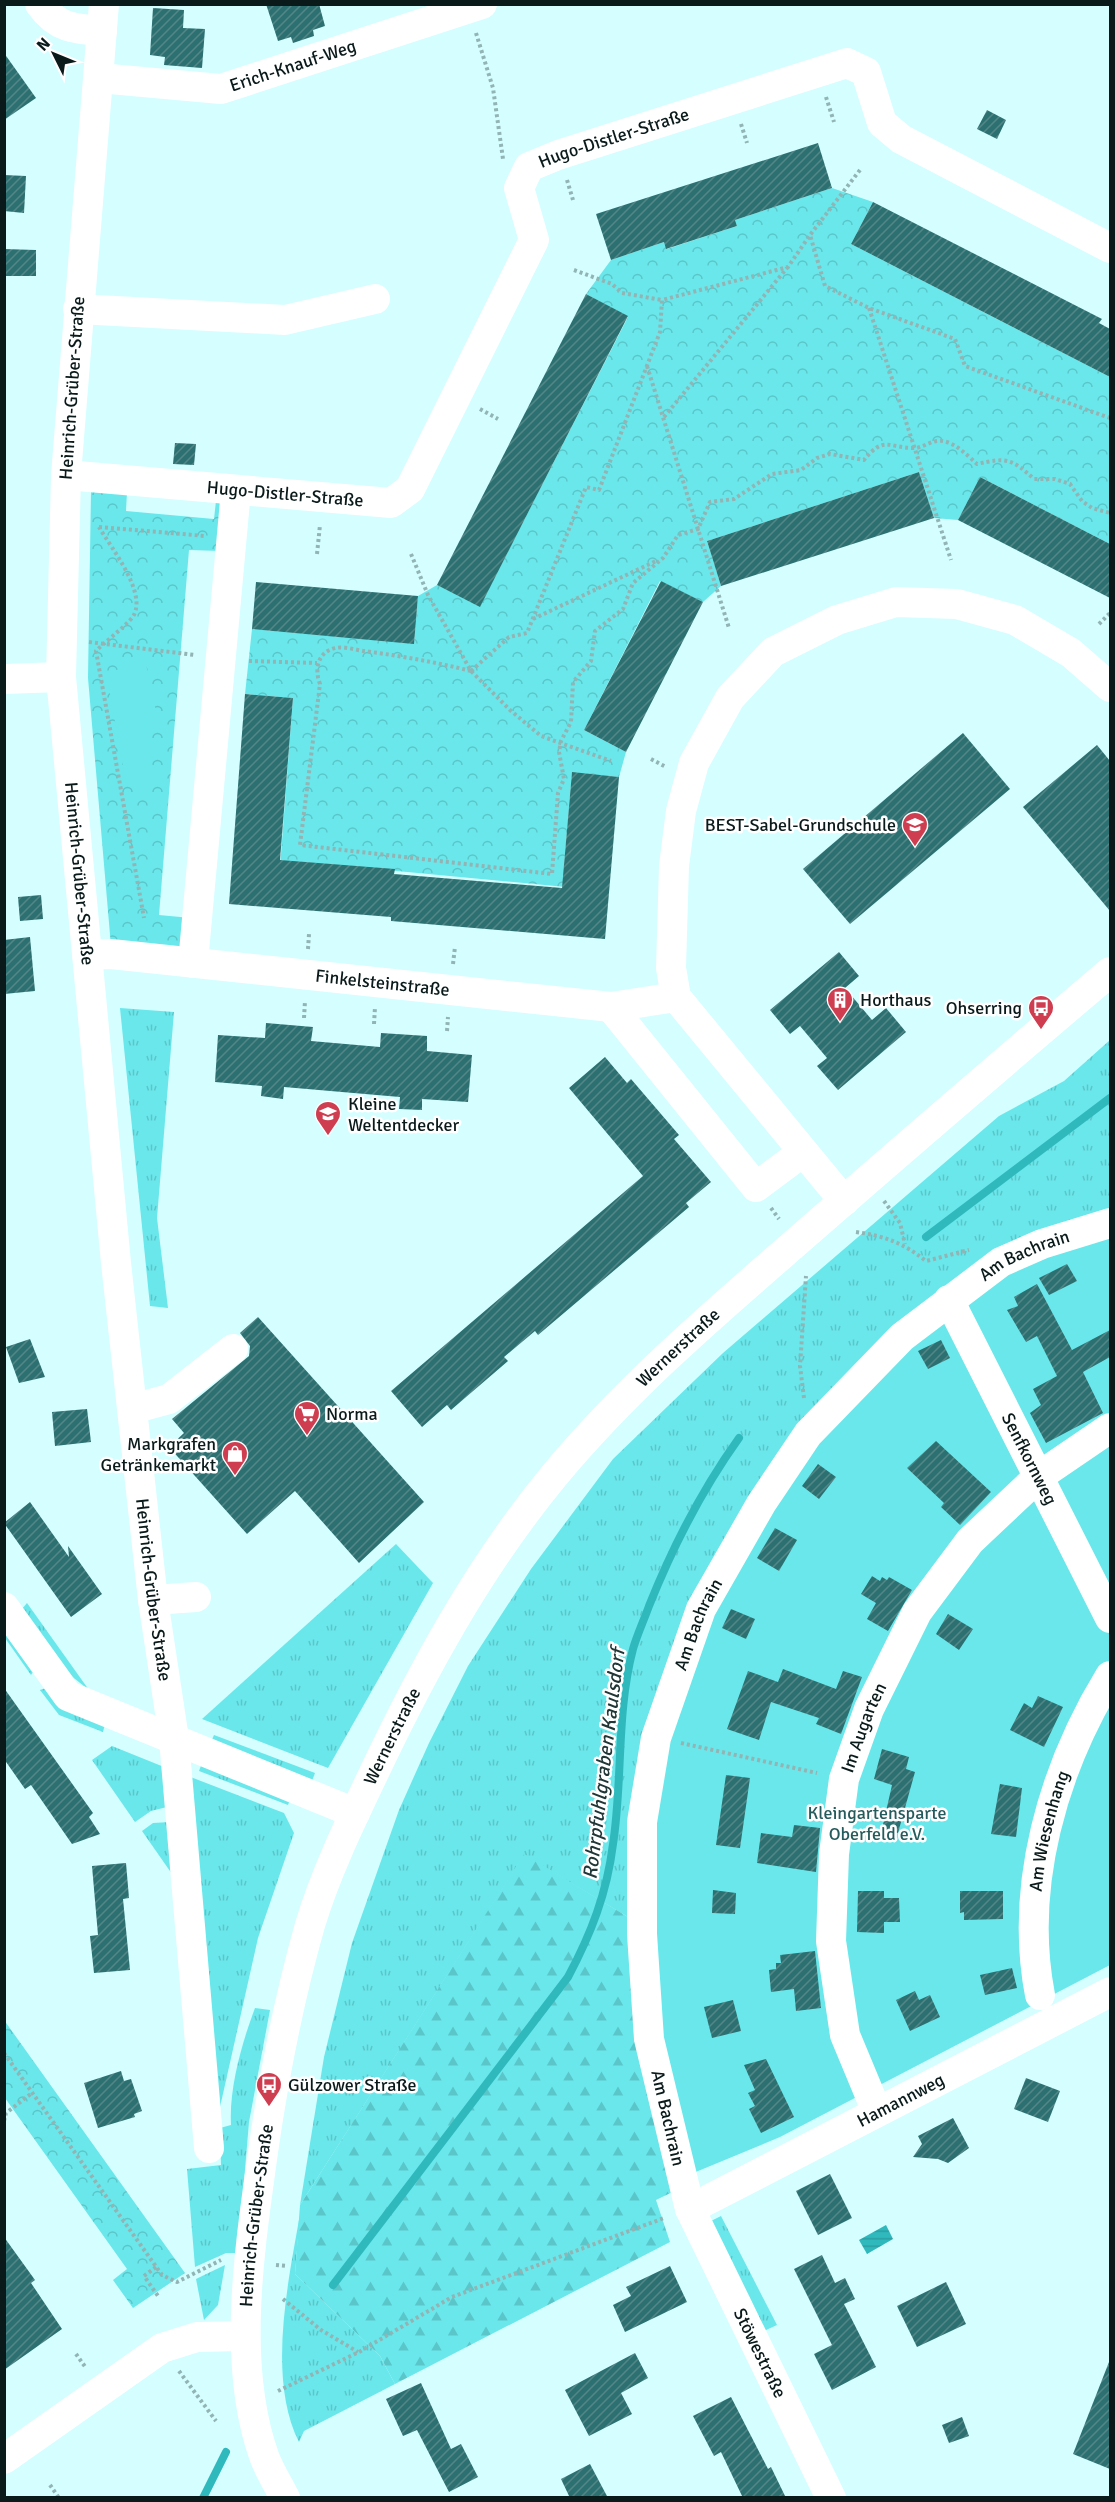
<svg xmlns="http://www.w3.org/2000/svg" width="1115" height="2502" font-family="Signika,sans-serif">
<style>
.grass{fill:url(#grass-tufts)}
.forest{fill:url(#forest-firs)}
.park{fill:url(#park-crowns)}
.garden{fill:#6ae7eb}
.water{fill:url(#water-rules)}
.lines{fill:none;stroke-linecap:round;stroke-linejoin:round}
.stream{stroke:#30b9bd;stroke-width:8}
.building{fill:url(#building-hatch)}
.path{stroke:#92b4b4;stroke-width:4;stroke-dasharray:3 3;stroke-linecap:butt}
.minor{stroke:#fff;stroke-width:30}
.labels{text-anchor:middle;dominant-baseline:central;stroke-width:5;stroke-linejoin:round;paint-order:stroke}
.street-label{font-size:18px;fill:#0a1a1a;stroke:#fff}
.poi-label{font-size:18px;fill:#0a1a1a;stroke:#fff;text-anchor:start}
.park-label{font-size:18px;fill:#255b5c;stroke:#fff}
.water-label{font-size:20px;font-style:italic;fill:#203637;stroke:#fff}
</style>
<defs>
<pattern id="grass-tufts" width="24" height="20" patternUnits="userSpaceOnUse" patternTransform="scale(1.5)"><rect width="24" height="20" fill="#6ae7eb"/><path d="M3 7l-1-3M5 7V3M7 7l1-3M15 17l-1-3M17 17v-4M19 17l1-3" fill="none" stroke="#5bc6c9"/></pattern>
<pattern id="forest-firs" width="22" height="20" patternUnits="userSpaceOnUse" patternTransform="scale(1.5)"><rect width="22" height="20" fill="#6ae7eb"/><path d="M5 1l3.5 6h-7zM16 11l3.5 6h-7z" fill="#5bc6c9"/></pattern>
<pattern id="park-crowns" width="20" height="18" patternUnits="userSpaceOnUse" patternTransform="scale(1.5)"><rect width="20" height="18" fill="#6ae7eb"/><path d="M2 6a3 3 0 1 1 6 0M12 15a3 3 0 1 1 6 0" fill="none" stroke="#5bc6c9"/></pattern>
<pattern id="water-rules" width="6" height="5" patternUnits="userSpaceOnUse" patternTransform="scale(1.5)"><rect width="6" height="5" fill="#30b9bd"/><path d="M0 2.5h6" fill="none" stroke="#299ea2"/></pattern>
<pattern id="building-hatch" width="6" height="6" patternUnits="userSpaceOnUse" patternTransform="scale(1.5)"><rect width="6" height="6" fill="#2c7071"/><path d="M-1 1l2-2M0 6l6-6M5 7l2-2" fill="none" stroke="#558687"/></pattern>
</defs>
<rect width="100%" height="100%" fill="#d4feff"/>
<g class="grass">
<polygon points="120,1008 174,1012 157,1218 168,1308 150,1306"/>
<polygon points="1110,1040 1110,1211 633,1920 524,1855 300,2205 324,2057 352,1943 399,1810 429,1743 468,1666 531,1569 613,1459 723,1353 999,1116 1064,1081"/>
<polygon points="396,1544 433,1583 328,1768 202,1719"/>
<polygon points="27,1603 89,1690 70,1675 21,1610"/>
<polygon points="4,1624 36,1668 31,1675 5,1638"/>
<polygon points="49,1687 105,1724 103,1732 59,1715 40,1690"/>
<polygon points="214,1735 315,1773 312,1781 211,1742"/>
<polygon points="112,1746 169,1769 171,1806 151,1811 135,1822 92,1760"/>
<polygon points="202,1763 291,1797 288,1805 199,1771"/>
<polygon points="188,1776 284,1813 294,1833 258,1938 218,2116"/>
<polygon points="170,1822 179,1884 142,1831 153,1823"/>
<path d="M255,2008L270,2010L249,2122L238,2253H226L195,2267L187,2169L221,2165L220,2128L231,2125C229,2087 242,2043 255,2008Z"/>
<path d="M300,2214L295,2274L380,2356L395,2384L304,2431L299,2442C267,2378 288,2283 300,2214Z"/>
<polygon points="721,2216 777,2325 764,2331 709,2222"/>
<polygon points="225,2265 218,2305 204,2320 196,2279"/>
</g>
<polygon class="forest" points="524,1854 633,1920 689,2184 656,2200 670,2242 395,2384 380,2356 295,2274 300,2205"/>
<g class="park">
<polygon points="832,188 873,202 851,244 1110,377 1110,544 980,477 958,520 934,518 919,472 707,541 721,586 703,602 660,581 584,730 626,752 619,777 572,773 564,866 576,888 302,862 280,867 293,698 245,694 252,629 414,643 418,596 437,585 480,606 628,317 586,294 611,260 664,242 667,249 737,226 735,220"/>
<polygon points="91,492 127,492 126,511 214,519 216,501 219,500 223,519 221,551 189,550 159,915 191,918 182,953 111,946 88,678"/>
<polygon points="4,2020 185,2273 133,2308 113,2280 127,2269 5,2098"/>
</g>
<g class="garden">
<polygon points="146,664 160,731 148,734 154,778 126,782 106,672"/>
<polygon points="1110,1211 1110,1965 780,2137 686,2176 670,2126 638,1825 731,1539 932,1306"/>
</g>
<polygon class="water" points="886,2225 893,2239 867,2254 859,2240"/>
<g class="lines">
<g class="stream">
<polyline points="926,1237 1110,1098"/>
<path d="M333,2285L568,1977C591,1934 607,1893 613,1844C623,1780 616,1713 633,1649C637,1635 644,1620 649,1606C673,1546 701,1491 739,1438"/>
<polyline points="203,2498 226,2452"/>
</g>
</g>
<g class="building">
<polygon points="266,4 319,4 325,26 313,30 314,36 293,43 291,37 278,41"/>
<polygon points="153,8 184,10 183,28 205,29 202,68 164,65 165,57 150,55"/>
<polygon points="4,53 36,98 4,120"/>
<polygon points="987,110 1006,120 997,139 977,129"/>
<polygon points="818,143 832,188 735,220 737,226 666,249 664,242 611,260 596,214"/>
<polygon points="4,175 26,176 24,213 4,211"/>
<polygon points="873,202 1102,319 1099,323 1110,329 1110,377 851,244"/>
<polygon points="4,249 36,250 36,276 4,276"/>
<polygon points="586,294 628,316 480,607 437,585"/>
<polygon points="175,443 196,444 194,465 173,464"/>
<polygon points="919,472 934,518 721,586 707,541"/>
<polygon points="980,477 1110,544 1110,598 958,520"/>
<polygon points="661,581 703,602 626,752 584,730"/>
<polygon points="256,582 418,596 414,644 252,629"/>
<polygon points="245,694 293,698 280,860 395,869 394,874 562,888 572,772 619,777 605,939 391,921 391,917 229,904"/>
<polygon points="963,733 1010,789 850,924 803,869"/>
<polygon points="1097,745 1110,761 1110,911 1023,807"/>
<polygon points="41,895 43,919 20,921 18,897"/>
<polygon points="30,937 35,991 4,994 4,940"/>
<polygon points="839,952 859,976 845,988 872,1020 886,1008 906,1032 838,1090 817,1066 827,1058 800,1026 790,1034 770,1010"/>
<polygon points="266,1023 313,1027 311,1041 380,1047 381,1033 427,1036 427,1051 472,1055 468,1102 422,1099 422,1110 399,1109 400,1097 284,1087 283,1099 261,1096 262,1086 215,1082 218,1035 265,1038"/>
<polygon points="605,1057 627,1083 631,1079 679,1135 674,1139 711,1182 686,1203 689,1207 538,1335 535,1331 504,1357 508,1361 451,1410 447,1405 422,1427 391,1391 643,1176 569,1088"/>
<polygon points="1067,1264 1077,1281 1049,1295 1039,1278"/>
<polygon points="1037,1284 1072,1350 1110,1330 1110,1357 1083,1372 1103,1413 1046,1443 1030,1413 1041,1405 1033,1389 1057,1376 1037,1336 1026,1342 1007,1310 1018,1306 1014,1297"/>
<polygon points="258,1317 424,1502 359,1563 295,1491 247,1534 169,1447 184,1433 172,1419 249,1356 250,1346 240,1333"/>
<polygon points="30,1339 45,1377 19,1383 6,1347"/>
<polygon points="941,1340 950,1358 928,1369 918,1351"/>
<polygon points="87,1409 91,1442 55,1446 52,1412"/>
<polygon points="936,1441 991,1492 960,1525 941,1507 944,1503 907,1468"/>
<polygon points="818,1464 836,1477 819,1499 802,1486"/>
<polygon points="30,1502 69,1557 68,1546 102,1594 71,1617 4,1523"/>
<polygon points="775,1528 797,1540 779,1571 757,1558"/>
<polygon points="872,1576 880,1581 882,1577 887,1580 889,1577 912,1590 888,1631 867,1619 876,1603 861,1594"/>
<polygon points="731,1609 755,1619 746,1639 722,1628"/>
<polygon points="948,1614 973,1629 959,1650 936,1634"/>
<polygon points="783,1669 836,1689 843,1671 862,1677 841,1734 816,1724 819,1718 771,1702 759,1740 727,1729 748,1671 778,1682"/>
<polygon points="4,1688 93,1813 89,1817 100,1834 72,1844 31,1785 25,1789 4,1759"/>
<polygon points="1038,1696 1063,1707 1044,1747 1010,1730 1024,1703 1032,1708"/>
<polygon points="882,1749 909,1757 906,1769 915,1772 898,1833 882,1829 892,1785 874,1779"/>
<polygon points="726,1775 750,1778 740,1848 716,1845"/>
<polygon points="1000,1784 1022,1788 1016,1837 991,1834"/>
<polygon points="794,1825 820,1828 816,1872 757,1863 761,1833 792,1837"/>
<polygon points="126,1863 129,1898 123,1899 130,1970 94,1973 90,1936 98,1935 92,1866"/>
<polygon points="713,1890 736,1893 735,1914 712,1913"/>
<polygon points="858,1891 884,1891 884,1898 899,1898 900,1922 884,1922 884,1933 857,1932"/>
<polygon points="960,1891 1003,1891 1003,1919 964,1920 964,1912 960,1913"/>
<polygon points="815,1951 821,2008 796,2011 794,1989 771,1992 769,1970 776,1969 776,1963 781,1963 780,1955"/>
<polygon points="1012,1968 1017,1988 985,1995 980,1975"/>
<polygon points="915,1991 919,2000 930,1995 940,2017 910,2031 896,2000"/>
<polygon points="733,2000 741,2031 712,2038 704,2007"/>
<polygon points="766,2059 794,2117 761,2133 749,2109 755,2106 748,2093 755,2090 744,2065"/>
<polygon points="121,2071 124,2081 131,2079 142,2111 134,2114 135,2117 98,2128 84,2083"/>
<polygon points="1026,2078 1060,2091 1048,2122 1014,2109"/>
<polygon points="953,2118 969,2148 948,2163 938,2159 913,2157 922,2144 918,2136"/>
<polygon points="830,2174 852,2218 818,2235 796,2191"/>
<polygon points="4,2237 35,2280 31,2283 62,2329 4,2370"/>
<polygon points="822,2255 835,2283 845,2278 855,2299 844,2304 876,2367 832,2390 814,2354 832,2345 794,2269"/>
<polygon points="670,2266 687,2302 625,2332 613,2305 631,2296 626,2287"/>
<polygon points="946,2282 966,2324 917,2347 897,2306"/>
<polygon points="635,2353 648,2378 621,2393 632,2414 589,2436 565,2390"/>
<polygon points="1109,2362 1110,2362 1110,2469 1073,2454"/>
<polygon points="421,2383 451,2449 461,2444 478,2477 449,2492 417,2430 403,2436 386,2399"/>
<polygon points="731,2397 768,2469 771,2467 786,2498 743,2498 721,2452 714,2456 693,2416"/>
<polygon points="962,2417 969,2436 949,2443 942,2425"/>
<polygon points="590,2464 608,2498 570,2498 561,2479"/>
</g>
<g class="lines">
<g class="path">
<polyline points="476,33 493,88 503,159"/>
<polyline points="826,97 834,122"/>
<polyline points="741,124 747,143"/>
<polyline points="860,170 810,235 825,286 869,308 955,339 965,366 1110,418"/>
<polyline points="567,180 573,200"/>
<polyline points="574,270 612,284 622,293 662,300"/>
<polyline points="869,308 951,560"/>
<polyline points="647,366 729,628"/>
<polyline points="480,409 498,419"/>
<polyline points="664,417 787,268"/>
<path d="M99,527C111,548 151,597 131,619C120,631 107,640 96,651L144,918"/>
<polyline points="99,527 205,536"/>
<polyline points="317,554 320,525"/>
<polyline points="411,554 428,595 471,671 510,710 541,736 611,761"/>
<polyline points="533,619 656,561"/>
<polyline points="1099,624 1110,613"/>
<polyline points="89,642 195,655"/>
<polyline points="249,661 317,663"/>
<path d="M471,671C435,662 401,656 364,651C356,650 344,646 336,648C318,651 314,669 320,684L300,845L552,874L558,793L564,779L559,752L561,741L571,722L573,682L591,661L595,631L623,609L633,583L663,558L678,535L698,529L710,502L734,499L772,474L801,470L817,458L830,454L864,460C884,435 889,448 914,448C922,448 929,442 937,441C952,439 967,455 977,464C1007,457 1012,459 1034,479H1055L1070,484L1082,501L1092,508L1110,513"/>
<polyline points="471,671 509,637 527,633 586,487 599,490 660,332 662,300 788,267 810,235"/>
<polyline points="651,759 666,767"/>
<polyline points="308,949 309,934"/>
<polyline points="453,964 455,947"/>
<polyline points="304,1018 305,1001"/>
<polyline points="374,1024 375,1007"/>
<polyline points="447,1031 448,1017"/>
<polyline points="884,1201 900,1223 905,1244"/>
<polyline points="771,1208 779,1219"/>
<path d="M856,1232C885,1236 903,1243 926,1261L969,1250"/>
<polyline points="804,1398 800,1366 806,1276"/>
<polyline points="681,1743 817,1773"/>
<polyline points="4,2053 162,2275 177,2282 221,2260"/>
<polyline points="4,2121 6,2113 32,2093"/>
<polyline points="276,2265 287,2266"/>
<polyline points="156,2267 144,2276 158,2296"/>
<polyline points="283,2299 321,2330 358,2352"/>
<polyline points="76,2354 86,2368"/>
<polyline points="179,2371 216,2421"/>
<polyline points="278,2391 359,2352 452,2297 664,2218"/>
<polyline points="50,2485 59,2498"/>
</g>
<g class="minor">
<path d="M40,4C57,28 74,29 102,31"/>
<path id="s1" d="M104,4L66,475L61,677L116,1263L153,1600L174,1739L209,2148"/>
<path id="s2" d="M99,78L221,89L482,4"/>
<polyline points="78,309 285,320 375,299"/>
<path id="s3" d="M66,475L391,503L410,489L534,240L519,188L529,167L558,155L847,63L866,72L882,123L901,139L1110,248"/>
<polyline points="4,679 61,677"/>
<path id="s4" d="M87,955L111,954L611,1007L676,997"/>
<polyline points="193,963 236,490"/>
<polyline points="611,1007 756,1187 803,1152"/>
<polyline points="844,1201 676,997 671,968 674,866 681,811 694,763 730,698 773,652 837,620 896,602 957,604 1015,620 1071,653 1110,687"/>
<path id="s5" d="M949,1300L1110,1618"/>
<polyline points="132,1409 169,1399 233,1349"/>
<polyline points="153,1600 196,1597"/>
<polyline points="4,1607 68,1696 355,1813"/>
<path id="s6" d="M1040,1995C1019,1886 1053,1769 1110,1676"/>
<path id="s7" d="M877,2112L845,2035L831,1941L834,1854L844,1779L869,1709L917,1612L970,1541L1038,1477L1110,1428"/>
<path id="s8" d="M690,2209L1110,1992"/>
<polyline points="4,2459 162,2348 197,2337 245,2336"/>
<path id="s9" d="M285,2498C278,2484 269,2470 264,2456C231,2363 250,2247 263,2152C274,2075 289,1999 310,1925C325,1875 349,1825 371,1779C421,1673 478,1568 553,1477C624,1391 709,1318 793,1245C898,1153 1004,1062 1110,972"/>
<path id="s10" d="M831,2498L690,2209L649,2039L642,1934V1822L656,1738L701,1609L761,1504L808,1434L902,1337L1001,1262L1042,1244L1110,1223"/>
</g>
</g>
<defs>
<symbol id="school-pin" viewBox="-11 -11 22 30"><path d="M0 17L-7.5 6A9.5 9.5 0 1 1 7.5 6Z" fill="#ce3e50" stroke="#fff"/><path d="M0-5L7-2L0 1L-7-2ZM-4 1L0 2.5L4 1V4Q0 6-4 4Z" fill="#fff"/></symbol>
<symbol id="building-pin" viewBox="-11 -11 22 30"><path d="M0 17L-7.5 6A9.5 9.5 0 1 1 7.5 6Z" fill="#ce3e50" stroke="#fff"/><path d="M-4-6H4V6H1V3H-1V6H-4ZM-2.5-4.3h1.7v1.8h-1.7ZM.8-4.3h1.7v1.8H.8ZM-2.5-1h1.7V.8h-1.7ZM.8-1h1.7V.8H.8Z" fill="#fff"/></symbol>
<symbol id="bus-pin" viewBox="-11 -11 22 30"><path d="M0 17L-7.5 6A9.5 9.5 0 1 1 7.5 6Z" fill="#ce3e50" stroke="#fff"/><path d="M-5-6H5V4H4V6H2V4H-2V6H-4V4H-5ZM-3.5-4V0h7V-4ZM-3.5 1.2v1.5H-2V1.2ZM2 1.2v1.5H3.5V1.2Z" fill="#fff"/></symbol>
<symbol id="supermarket-pin" viewBox="-11 -11 22 30"><path d="M0 17L-7.5 6A9.5 9.5 0 1 1 7.5 6Z" fill="#ce3e50" stroke="#fff"/><path d="M-6-5.5h2.5l.6 2H6L4.5 2H-2.5L-4.4-4H-6ZM-1.5 3.2a1.3 1.3 0 1 0 .1 0ZM3 3.2a1.3 1.3 0 1 0 .1 0Z" fill="#fff"/></symbol>
<symbol id="shop-pin" viewBox="-11 -11 22 30"><path d="M0 17L-7.5 6A9.5 9.5 0 1 1 7.5 6Z" fill="#ce3e50" stroke="#fff"/><path d="M-5-2.5h2.3a2.7 3.5 0 0 1 5.4 0H5L5.5 6h-11ZM-1.5-2.5h3a1.5 2.3 0 0 0-3 0Z" fill="#fff"/></symbol>
</defs>
<g fill-rule="evenodd">
<use href="#school-pin" x="900" y="810" width="30" height="40"/>
<use href="#building-pin" x="825" y="985" width="30" height="40"/>
<use href="#bus-pin" x="1026" y="993" width="30" height="40"/>
<use href="#school-pin" x="313" y="1099" width="30" height="40"/>
<use href="#supermarket-pin" x="292" y="1399" width="30" height="40"/>
<use href="#shop-pin" x="220" y="1439" width="30" height="40"/>
<use href="#bus-pin" x="254" y="2070" width="30" height="40"/>
</g>
<g class="labels">
<g class="street-label">
<text stroke="none"><textPath href="#s2" startOffset="198">Erich-Knauf-Weg</textPath></text>
<text stroke="none"><textPath href="#s3" startOffset="795">Hugo-Distler-Straße</textPath></text>
<text transform="translate(72 388) rotate(-86)">Heinrich-Grüber-Straße</text>
<text stroke="none"><textPath href="#s3" startOffset="220">Hugo-Distler-Straße</textPath></text>
<text stroke="none"><textPath href="#s1" startOffset="872">Heinrich-Grüber-Straße</textPath></text>
<text stroke="none"><textPath href="#s4" startOffset="297">Finkelsteinstraße</textPath></text>
<text stroke="none"><textPath href="#s10" startOffset="1424">Am Bachrain</textPath></text>
<text stroke="none"><textPath href="#s9" startOffset="1278">Wernerstraße</textPath></text>
<text stroke="none"><textPath href="#s5" startOffset="178">Senfkornweg</textPath></text>
<text stroke="none"><textPath href="#s1" startOffset="1592">Heinrich-Grüber-Straße</textPath></text>
<text stroke="none"><textPath href="#s10" startOffset="920">Am Bachrain</textPath></text>
<text stroke="none"><textPath href="#s7" startOffset="396">Im Augarten</textPath></text>
<text stroke="none"><textPath href="#s9" startOffset="792">Wernerstraße</textPath></text>
<text stroke="none"><textPath href="#s6" startOffset="166">Am Wiesenhang</textPath></text>
<text stroke="none"><textPath href="#s8" startOffset="237">Hamannweg</textPath></text>
<text transform="translate(668 2118) rotate(77)">Am Bachrain</text>
<text stroke="none"><textPath href="#s9" startOffset="290">Heinrich-Grüber-Straße</textPath></text>
<text transform="translate(760 2353) rotate(64)">Stöwestraße</text>
</g>
<g class="poi-label">
<text x="896" y="825" text-anchor="end">BEST-Sabel-Grundschule</text>
<text x="860" y="1000">Horthaus</text>
<text x="1022" y="1008" text-anchor="end">Ohserring</text>
<text x="348" y="1104">Kleine<tspan x="348" dy="21">Weltentdecker</tspan></text>
<text x="326" y="1414">Norma</text>
<text x="216" y="1444" text-anchor="end">Markgrafen<tspan x="216" dy="21">Getränkemarkt</tspan></text>
<text x="288" y="2085">Gülzower Straße</text>
</g>
<g class="park-label">
<text x="877" y="1813">Kleingartensparte<tspan x="877" dy="21">Oberfeld e.V.</tspan></text>
</g>
<g class="water-label">
<text transform="translate(604 1764) rotate(-83)">Rohrpfuhlgraben Kaulsdorf</text>
</g>
</g>
<rect width="1115" height="2502" fill="none" stroke="#0a1a1a" stroke-width="12"/>
<g transform="translate(54 54) rotate(313)" stroke="#ffffff" stroke-width="4.5" paint-order="stroke">
<path d="M0-4.5L10 22L0 15L-10 22Z" fill="#0a1a1a"/>
<text y="-9" font-size="16" font-weight="bold" text-anchor="middle" fill="#0a1a1a">N</text>
</g>
</svg>
